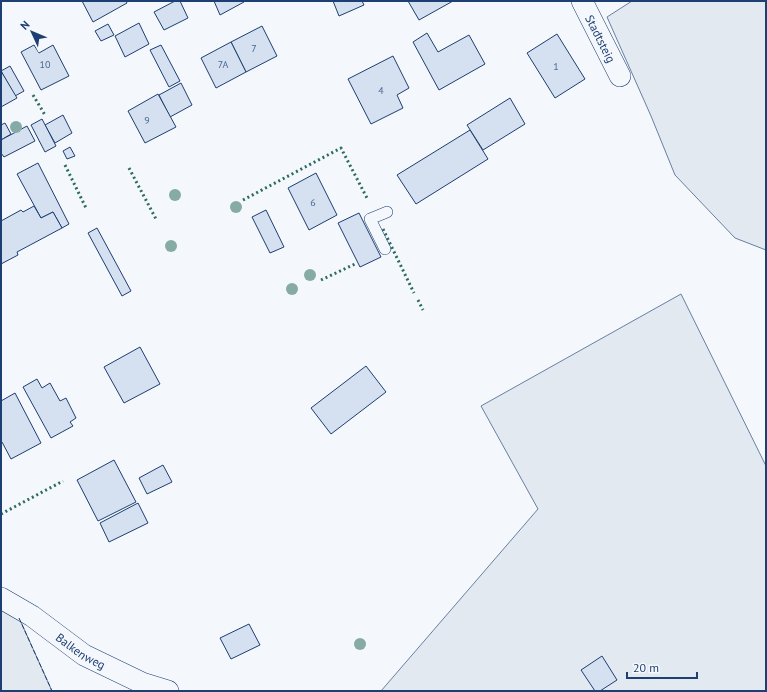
<svg xmlns="http://www.w3.org/2000/svg" width="767" height="692" font-family="'PT Sans',sans-serif">
<style>
.green{fill:#e3e9f0;stroke:#687fa3}
.building{fill:#d5e0f0;stroke:#1d3f73}
.lines{fill:none;stroke-linecap:round;stroke-linejoin:round}
.service-casing{stroke:#1d3f73;stroke-width:12}
.minor-casing{stroke:#1d3f73;stroke-width:22}
.service{stroke:#f4f7fb;stroke-width:11}
.minor{stroke:#f4f7fb;stroke-width:21}
.hedge{stroke:#2c6c60;stroke-width:3;stroke-dasharray:2 3;stroke-linecap:butt}
.fence{stroke:#1d3f73;stroke-width:1;stroke-dasharray:5 2;stroke-linecap:butt}
.tree{fill:#86aba6}
.labels{text-anchor:middle;dominant-baseline:central;stroke-width:3;stroke-linejoin:round;paint-order:stroke}
.number-label{font-size:10px;fill:#4b6792}
.street-label{font-size:12px;fill:#1d3f73;stroke:#f4f7fb}
</style>
<rect width="100%" height="100%" fill="#f4f7fb"/>
<g class="green">
<polygon points="632,1 766,1 766,250 735,238 675,175 651,116 607,17"/>
<polygon points="681,294 766,466 766,691 381,691 538,509 481,406"/>
<polygon points="1,604 16,611 52,691 1,691"/>
</g>
<g class="building">
<polygon points="82,1 126,1 127,3 93,22"/>
<polygon points="175,1 180,1 188,18 164,30 154,12"/>
<polygon points="214,1 244,1 244,2 220,15"/>
<polygon points="333,1 362,1 364,5 339,16"/>
<polygon points="408,1 453,1 419,20"/>
<polygon points="139,23 149,44 125,57 115,36"/>
<polygon points="108,24 114,35 101,41 95,31"/>
<polygon points="262,26 277,56 246,72 231,42"/>
<polygon points="427,33 438,52 469,35 485,64 439,90 413,42"/>
<polygon points="557,34 585,79 555,98 527,53"/>
<polygon points="231,42 246,72 216,88 201,58"/>
<polygon points="34,45 39,53 53,45 69,76 41,90 21,52"/>
<polygon points="161,45 180,81 169,87 150,50"/>
<polygon points="393,56 409,88 397,95 403,108 371,124 348,79"/>
<polygon points="10,66 24,91 15,96 1,71"/>
<polygon points="1,71 17,98 1,107"/>
<polygon points="181,83 192,105 170,117 159,95"/>
<polygon points="158,94 176,127 145,143 128,111"/>
<polygon points="510,98 525,124 483,150 467,125"/>
<polygon points="63,115 72,133 55,143 45,125"/>
<polygon points="42,119 56,146 45,152 31,125"/>
<polygon points="5,123 11,134 1,140 1,125"/>
<polygon points="27,126 35,141 4,157 1,153 1,140"/>
<polygon points="470,130 488,159 416,204 397,175"/>
<polygon points="70,147 75,156 67,159 63,151"/>
<polygon points="38,163 69,224 62,228 53,212 41,218 17,174"/>
<polygon points="316,173 337,215 309,230 288,188"/>
<polygon points="34,206 41,218 53,212 62,228 17,252 18,255 1,264 1,221 21,210 23,212"/>
<polygon points="266,210 284,247 270,253 252,217"/>
<polygon points="359,213 381,257 360,267 338,223"/>
<polygon points="97,228 131,291 122,296 88,233"/>
<polygon points="140,347 160,384 124,403 104,367"/>
<polygon points="366,366 386,392 331,434 311,408"/>
<polygon points="37,379 42,388 50,383 60,401 66,398 76,418 70,422 73,426 51,438 23,387"/>
<polygon points="15,393 41,443 11,459 2,442 1,443 1,401"/>
<polygon points="114,460 136,502 98,521 77,480"/>
<polygon points="163,465 172,482 147,494 139,478"/>
<polygon points="138,503 148,523 109,542 100,523"/>
<polygon points="249,624 260,645 231,659 220,638"/>
<polygon points="602,656 617,680 600,691 595,691 581,670"/>
</g>
<g class="lines">
<defs>
<polyline id="service" points="385,249 370,219 387,212"/>
<g id="minor">
<path id="s1" d="M582,1L620,76"/>
<path id="s2" d="M1,598L32,616L84,655L142,683L168,691"/>
</g>
</defs>
<use href="#service" class="service-casing"/>
<use href="#minor" class="minor-casing"/>
<use href="#service" class="service"/>
<use href="#minor" class="minor"/>
<g class="hedge">
<polyline points="33,95 45,115"/>
<polyline points="65,165 86,208"/>
<polyline points="129,168 156,219"/>
<polyline points="243,200 341,148 368,200"/>
<polyline points="383,229 414,293"/>
<polyline points="321,280 355,264"/>
<polyline points="418,300 423,310"/>
<polyline points="1,514 63,481"/>
</g>
<polyline class="fence" points="19,618 52,691"/>
</g>
<g class="tree">
<circle cx="16" cy="127" r="6"/>
<circle cx="175" cy="195" r="6"/>
<circle cx="236" cy="207" r="6"/>
<circle cx="171" cy="246" r="6"/>
<circle cx="310" cy="275" r="6"/>
<circle cx="292" cy="289" r="6"/>
<circle cx="360" cy="644" r="6"/>
</g>
<g class="labels">
<g class="number-label">
<text x="254" y="48">7</text>
<text x="45" y="64">10</text>
<text x="223" y="64">7A</text>
<text x="556" y="66">1</text>
<text x="381" y="90">4</text>
<text x="147" y="120">9</text>
<text x="313" y="202">6</text>
</g>
<g class="street-label">
<text stroke="none"><textPath href="#s1" startOffset="42">Stadtsteig</textPath></text>
<text stroke="none"><textPath href="#s2" startOffset="96">Balkenweg</textPath></text>
</g>
</g>
<rect width="767" height="692" fill="none" stroke="#1d3f73" stroke-width="4"/>
<g transform="translate(32 32) rotate(314)" stroke="#f4f7fb" stroke-width="3" paint-order="stroke">
<path d="M0-3L7 15L0 10L-7 15Z" fill="#1d3f73"/>
<text y="-6" font-size="11" font-weight="bold" text-anchor="middle" fill="#1d3f73">N</text>
</g>
<path d="M627 672v6h70v-6" fill="none" stroke="#1d3f73" stroke-width="2"/>
<text x="633" y="672" font-size="12" fill="#1d3f73" stroke="#f4f7fb" stroke-width="3" paint-order="stroke">20 m</text>
</svg>
